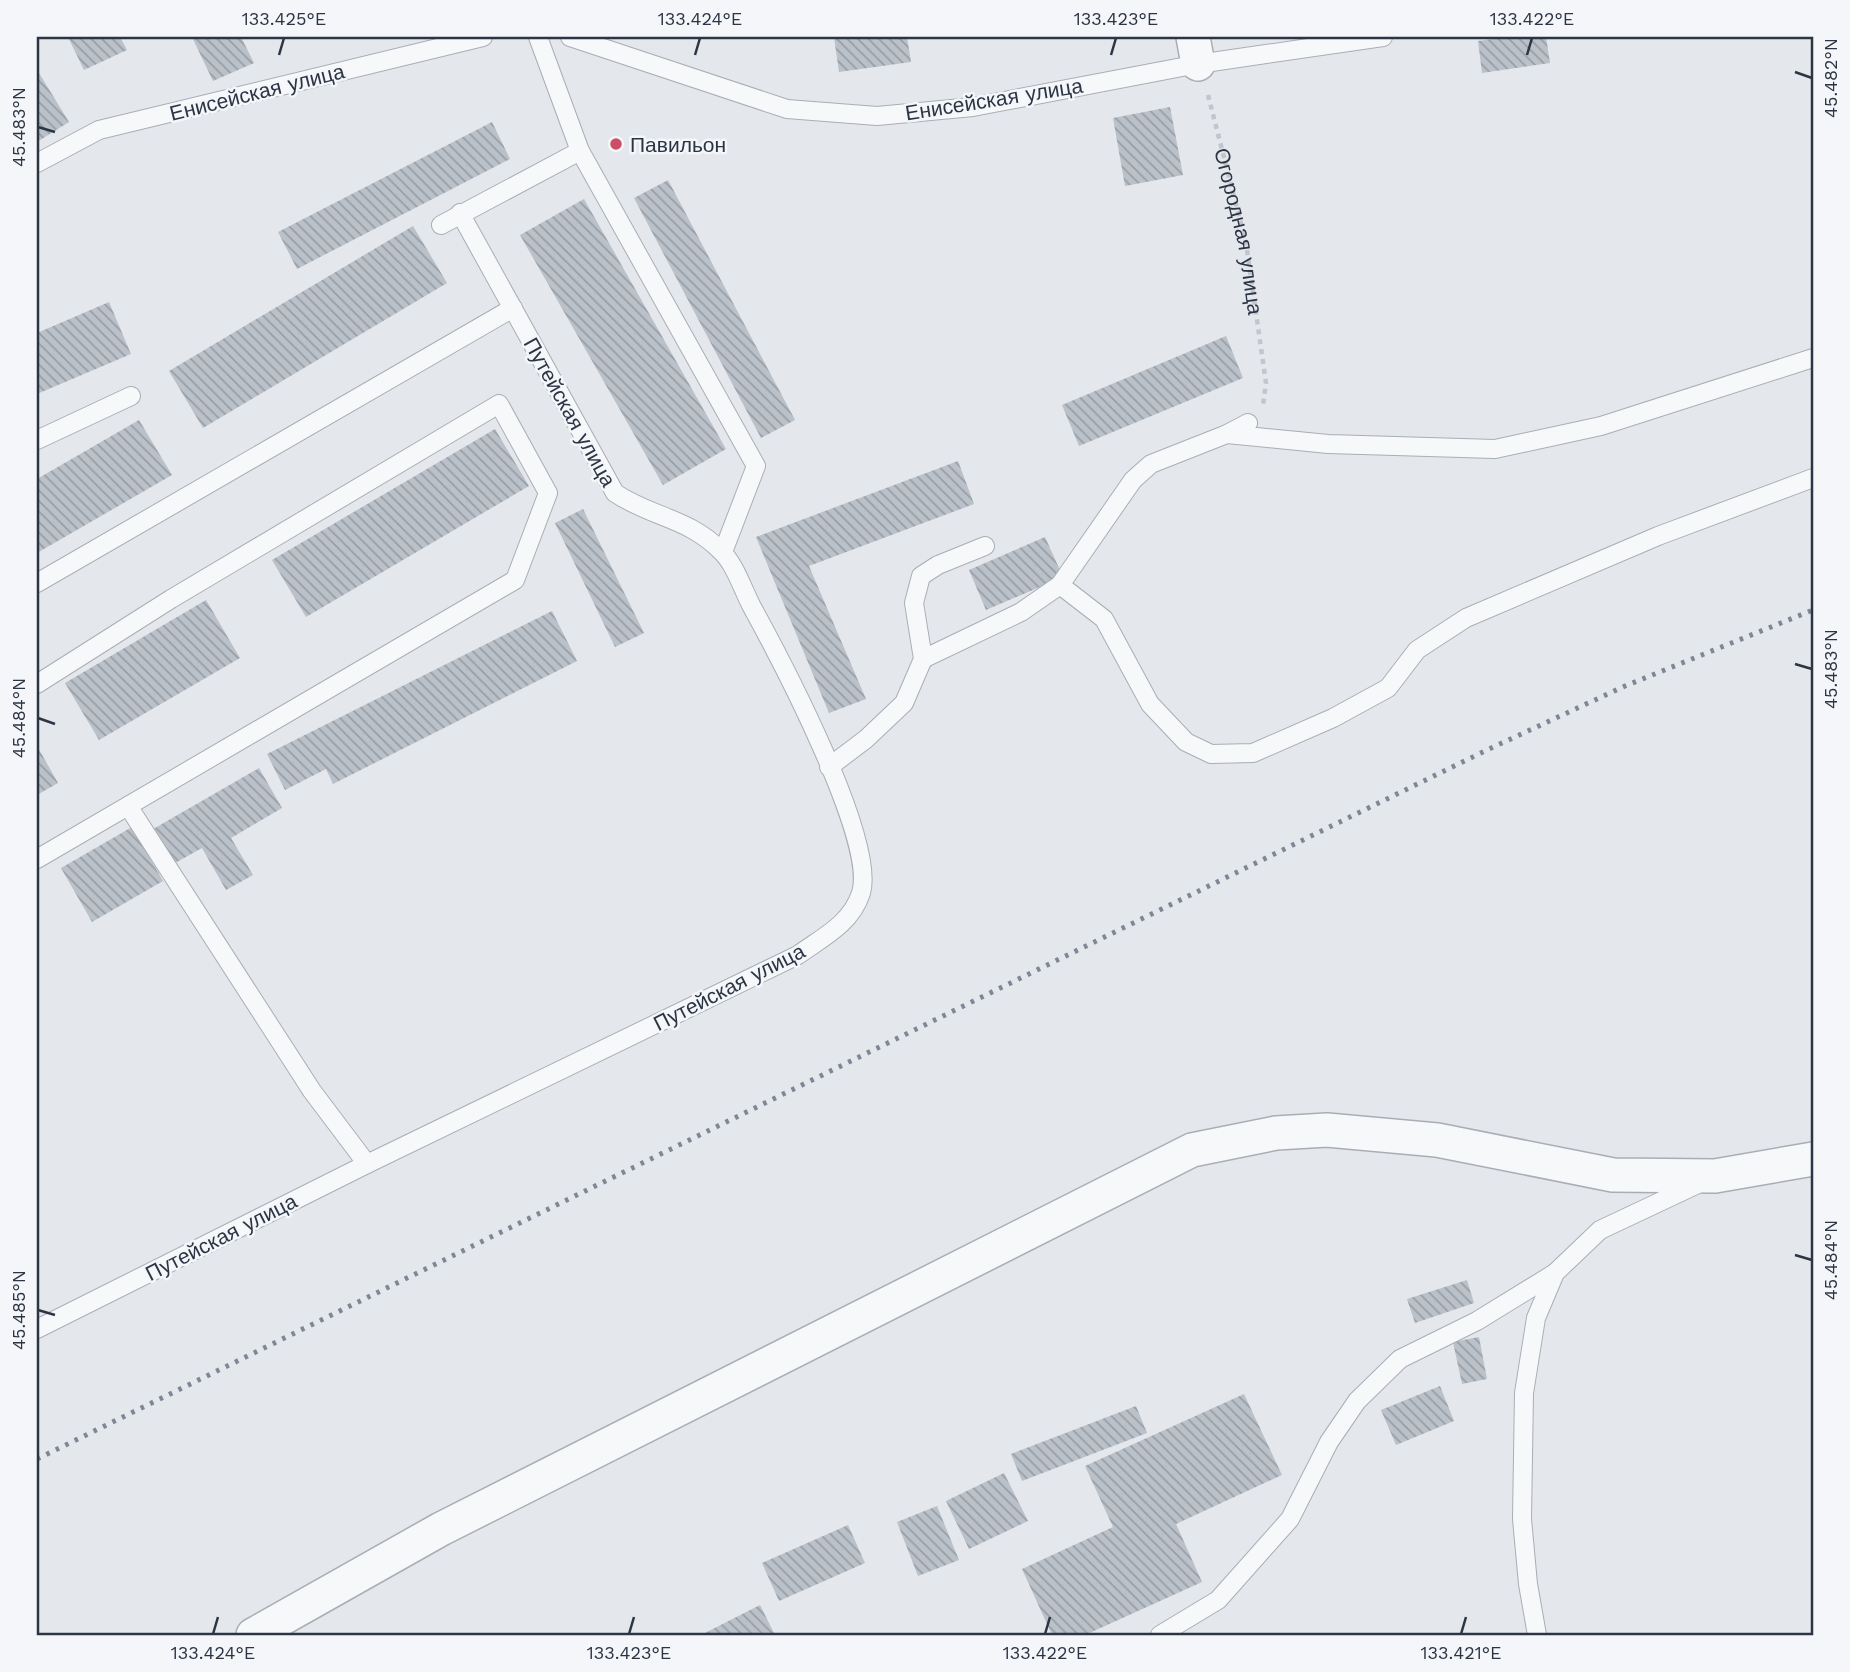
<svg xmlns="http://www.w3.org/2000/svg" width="1850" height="1672" font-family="'Work Sans',sans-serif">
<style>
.building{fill:url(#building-back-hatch)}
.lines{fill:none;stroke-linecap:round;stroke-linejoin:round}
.lane-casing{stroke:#a9aeb6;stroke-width:20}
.street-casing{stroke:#a9aeb6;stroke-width:36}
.path{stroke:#c2c5cb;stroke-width:4.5;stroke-dasharray:5 5;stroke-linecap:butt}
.lane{stroke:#f7f8fa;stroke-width:18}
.street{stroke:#f7f8fa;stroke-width:33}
.rail{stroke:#7e8795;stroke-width:5;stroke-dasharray:3.5 7;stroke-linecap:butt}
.ticks{fill:none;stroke:#2c3544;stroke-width:2.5}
.poi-dot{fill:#cc4e64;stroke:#f4f6f9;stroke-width:2.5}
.labels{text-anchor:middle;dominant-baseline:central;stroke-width:5;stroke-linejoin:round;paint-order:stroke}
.street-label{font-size:21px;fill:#2c3544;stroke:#f4f6f9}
.poi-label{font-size:21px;fill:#2c3544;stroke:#f4f6f9;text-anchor:start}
.neatline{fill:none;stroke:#2c3544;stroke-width:2.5}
.ticks-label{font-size:18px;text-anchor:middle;fill:#2c3544}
</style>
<defs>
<pattern id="building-back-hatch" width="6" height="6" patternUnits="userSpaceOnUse" patternTransform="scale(1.75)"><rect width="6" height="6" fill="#bbc1c9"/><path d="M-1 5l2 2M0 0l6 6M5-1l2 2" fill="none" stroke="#989ea5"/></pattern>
</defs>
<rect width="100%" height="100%" fill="#e4e7ec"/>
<g class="building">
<polygon points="68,37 120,37 127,50 84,70"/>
<polygon points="192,37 241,37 254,63 213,81"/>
<polygon points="834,37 907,37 911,62 839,72"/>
<polygon points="1507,37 1546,37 1550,63 1482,73 1478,41"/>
<polygon points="39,73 69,122 37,142 37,75"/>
<polygon points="1170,107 1183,175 1125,186 1113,118"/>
<polygon points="492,122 510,159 297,269 278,232"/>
<polygon points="668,180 795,420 761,438 634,198"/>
<polygon points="584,199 726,449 663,485 520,235"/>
<polygon points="413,226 447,283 203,428 169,371"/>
<polygon points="109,302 131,354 37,394 37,333"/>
<polygon points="1226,336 1243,378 1079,446 1062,405"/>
<polygon points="139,420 172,475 37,553 37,479"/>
<polygon points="495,429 529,486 306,617 272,560"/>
<polygon points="958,461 974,504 809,566 866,699 829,713 756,537"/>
<polygon points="583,509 644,633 615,647 555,523"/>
<polygon points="1045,537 1063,577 986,610 969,570"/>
<polygon points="206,600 240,658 99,740 65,683"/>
<polygon points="552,611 577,661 333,784 326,769 285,790 267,754"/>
<polygon points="37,746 58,783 37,795"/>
<polygon points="259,768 282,808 231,838 253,875 226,890 202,848 168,867 148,832"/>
<polygon points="132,827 163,881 92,922 61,868"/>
<polygon points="1467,1280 1474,1303 1415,1323 1407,1299"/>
<polygon points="1479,1337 1487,1379 1462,1384 1453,1342"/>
<polygon points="1440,1386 1454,1421 1396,1445 1381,1410"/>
<polygon points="1244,1394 1282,1475 1176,1524 1202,1582 1085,1635 1052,1635 1022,1569 1113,1527 1085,1466"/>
<polygon points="1136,1406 1147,1433 1022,1481 1011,1454"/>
<polygon points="1004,1473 1028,1521 969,1549 946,1501"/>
<polygon points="937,1506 959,1560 918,1576 897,1522"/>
<polygon points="848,1525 865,1563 779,1601 762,1563"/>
<polygon points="760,1605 775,1635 701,1635"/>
</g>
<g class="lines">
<defs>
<g id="lane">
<polyline points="538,37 580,151 756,466 723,552"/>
<polyline points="570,37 787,109 877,116 973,107 1198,64 1383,37"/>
<polyline points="37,163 99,130 483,37"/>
<polyline points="441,225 580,151"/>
<polyline points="1248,423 1227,434 1328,444 1495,449 1601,426 1813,358"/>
<polyline points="37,440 131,396"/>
<polyline points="37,583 513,308"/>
<polyline points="1060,585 1104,619 1150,704 1186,742 1211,754 1253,753 1333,718 1388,688 1417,650 1466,618 1658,536 1813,478"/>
<polyline points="923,659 1021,612 1060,585 1133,480 1151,464 1227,434"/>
<polyline points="37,684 171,599 499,404 548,493 515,580 37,859"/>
<polyline points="829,767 866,739 904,703 923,659 914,603 921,576 938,565 985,546"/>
<polyline points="128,806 312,1091 367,1164"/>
<path d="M37,1329L367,1164L798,955C823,937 851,924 861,893C877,841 780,658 752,607C743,590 735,564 721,551C689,518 653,518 615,493L460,213"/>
<polyline points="1160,1635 1218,1600 1290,1519 1329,1442 1357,1401 1400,1359 1477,1321 1555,1273"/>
<polyline points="1537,1635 1528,1584 1522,1519 1524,1393 1536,1318 1555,1273 1600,1230 1702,1182"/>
</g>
<g id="street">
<polyline points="1193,37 1198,64"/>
<polyline points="253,1635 441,1529 1192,1150 1276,1133 1327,1130 1437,1140 1613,1175 1715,1176 1813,1159"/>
</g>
</defs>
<use href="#lane" class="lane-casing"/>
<use href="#street" class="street-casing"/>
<path class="path" id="s1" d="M1208,95L1246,243L1266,383L1263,405"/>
<use href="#lane" class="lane"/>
<use href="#street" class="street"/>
<polyline class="rail" points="37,1459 1489,749 1625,686 1813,610"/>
</g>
<path class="ticks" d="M279,55L284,38M695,55L700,38M1111,55L1116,38M1527,55L1532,38M1795,72L1812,78M38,127L55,132M1795,664L1812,669M38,718L55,724M1795,1255L1812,1260M38,1310L55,1315M213,1634L218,1617M629,1634L634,1617M1045,1634L1050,1617M1461,1634L1466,1617"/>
<circle class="poi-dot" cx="616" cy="144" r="7"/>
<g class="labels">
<g class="street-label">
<text transform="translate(257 92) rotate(-14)">Енисейская улица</text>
<text transform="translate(994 99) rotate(-9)">Енисейская улица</text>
<text stroke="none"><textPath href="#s1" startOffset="140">Огородная улица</textPath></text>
<text transform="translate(570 412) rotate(61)">Путейская улица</text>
<text transform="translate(729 987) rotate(-27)">Путейская улица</text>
<text transform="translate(221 1237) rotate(-27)">Путейская улица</text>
</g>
<g class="poi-label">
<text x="630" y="144">Павильон</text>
</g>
</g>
<rect width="1850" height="1672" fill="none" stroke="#f4f6f9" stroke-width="77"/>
<rect x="38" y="38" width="1774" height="1596" class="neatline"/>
<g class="ticks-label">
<text x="284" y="25">133.425°E</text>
<text x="700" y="25">133.424°E</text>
<text x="1116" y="25">133.423°E</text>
<text x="1532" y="25">133.422°E</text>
<text transform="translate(1831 78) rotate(-90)" y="6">45.482°N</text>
<text transform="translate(19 127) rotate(-90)" y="6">45.483°N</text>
<text transform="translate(1831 669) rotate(-90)" y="6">45.483°N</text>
<text transform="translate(19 718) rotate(-90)" y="6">45.484°N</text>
<text transform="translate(1831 1260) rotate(-90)" y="6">45.484°N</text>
<text transform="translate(19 1310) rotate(-90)" y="6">45.485°N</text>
<text x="213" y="1659">133.424°E</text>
<text x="629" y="1659">133.423°E</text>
<text x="1045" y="1659">133.422°E</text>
<text x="1461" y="1659">133.421°E</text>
</g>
</svg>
